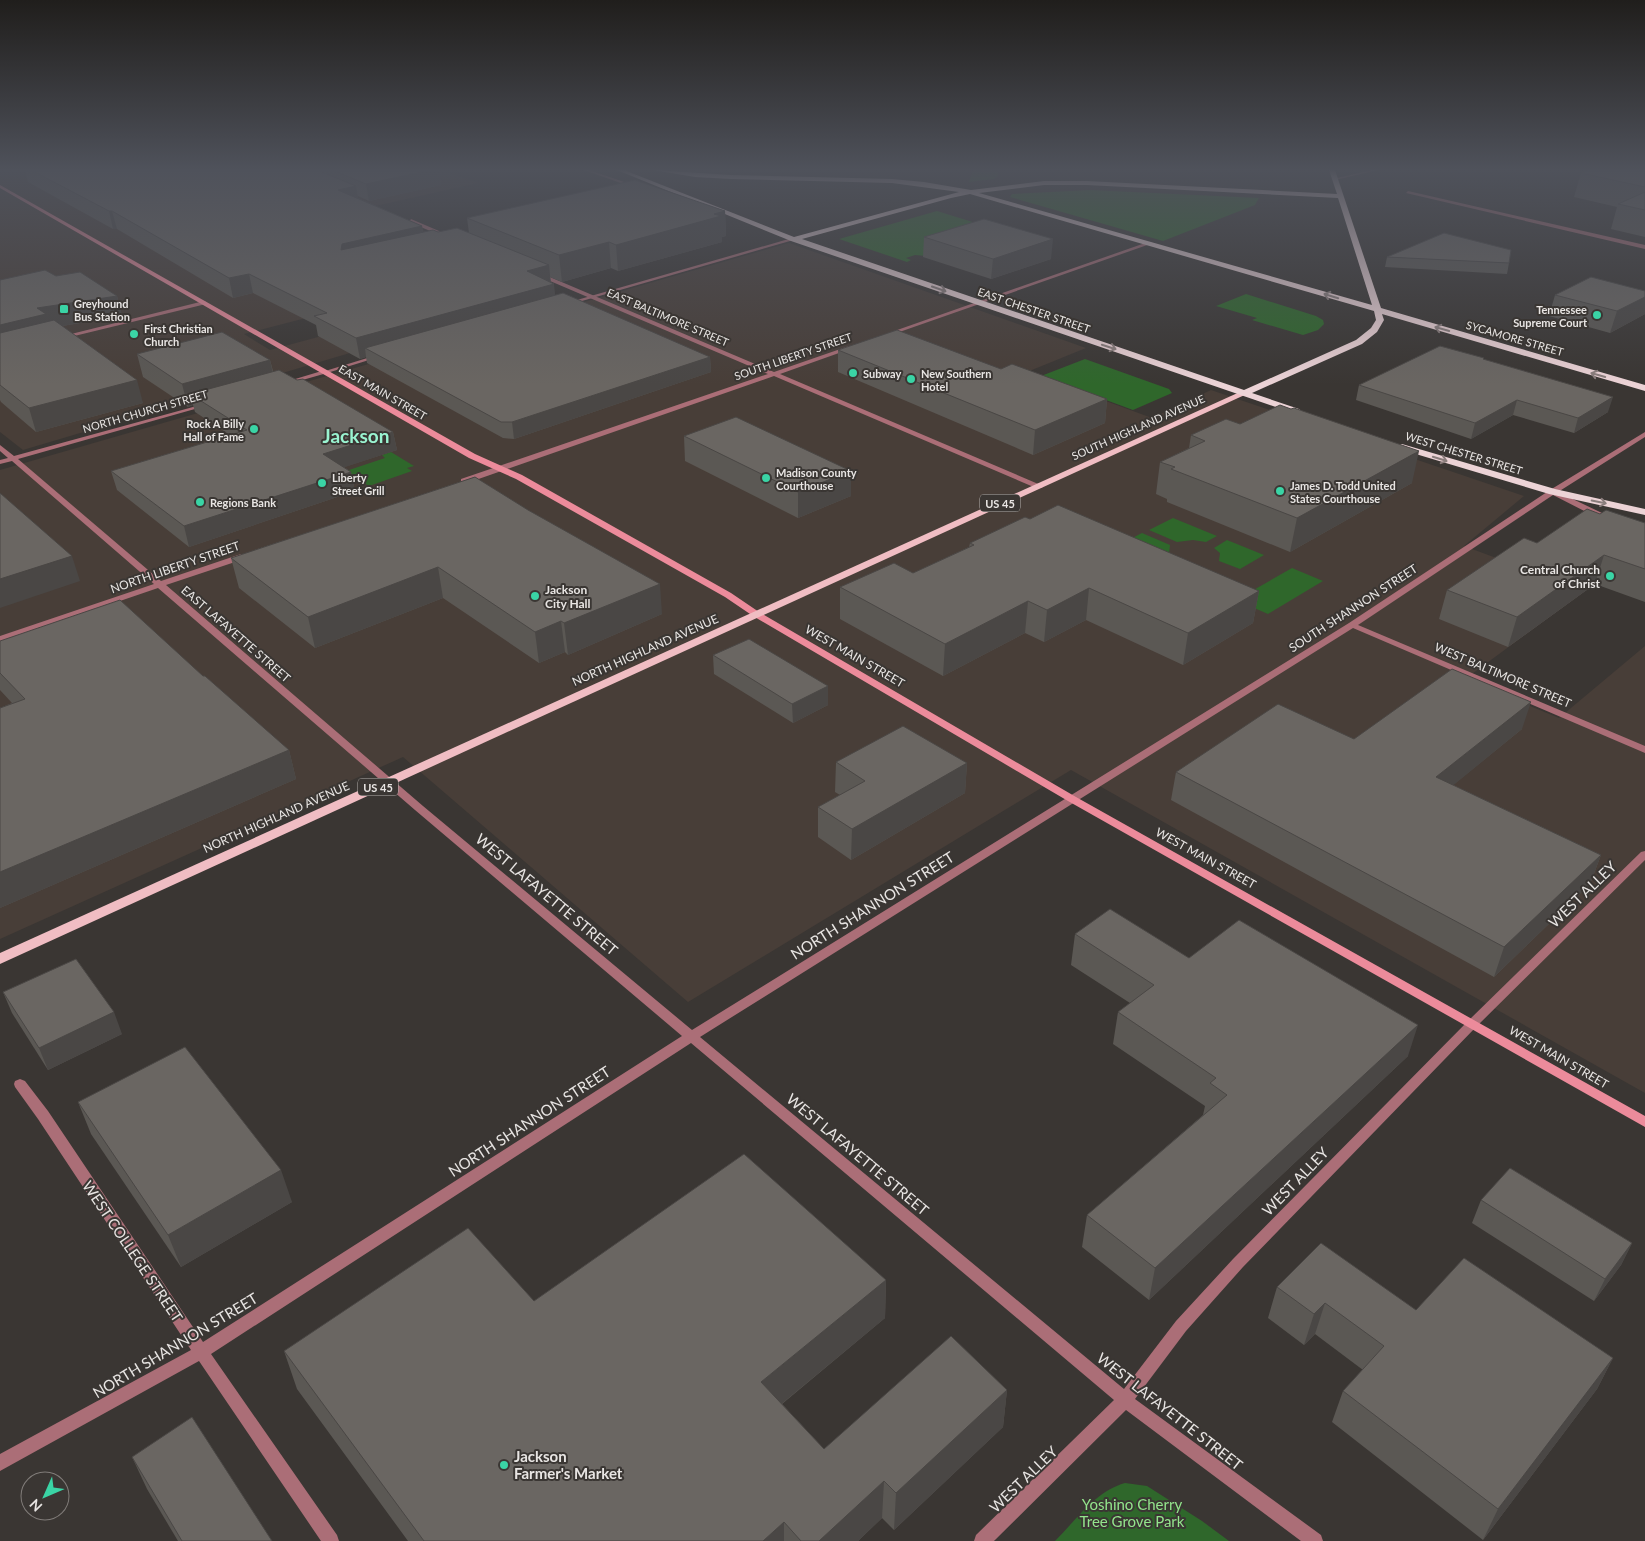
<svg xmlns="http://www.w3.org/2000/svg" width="1645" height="1541" font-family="Lato,sans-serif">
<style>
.built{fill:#483e38}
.green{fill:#2f672b}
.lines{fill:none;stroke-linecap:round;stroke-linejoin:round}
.minor{fill:#ab6e77;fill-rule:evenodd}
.tertiary{fill:#ab6e77;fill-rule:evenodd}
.secondary{fill:#ec8b9b;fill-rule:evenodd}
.primary{fill:#f0bdc3;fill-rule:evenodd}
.trunk{fill:#ecd3d6;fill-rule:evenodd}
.wall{fill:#5b5854}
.shaded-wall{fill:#4a4745}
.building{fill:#6a6662;stroke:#4a4745}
.oneway{stroke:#8a7d7c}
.poi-dot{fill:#3ad4a5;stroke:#3a3633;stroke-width:2}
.labels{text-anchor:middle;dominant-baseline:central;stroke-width:4;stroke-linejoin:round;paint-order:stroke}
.far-poi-label{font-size:11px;font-weight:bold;fill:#e8e5e3;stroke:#3a3633;text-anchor:start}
.far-street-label{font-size:11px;fill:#e8e5e3;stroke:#3a3633}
.shield{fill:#3a3633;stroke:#b4b0ae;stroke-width:1}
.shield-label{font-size:11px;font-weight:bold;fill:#e8e5e3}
.street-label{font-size:12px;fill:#e8e5e3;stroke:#3a3633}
.poi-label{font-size:12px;font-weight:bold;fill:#e8e5e3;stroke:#3a3633;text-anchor:end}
.near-street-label{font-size:15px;fill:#e8e5e3;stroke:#3a3633}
.near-poi-label{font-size:15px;font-weight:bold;fill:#e8e5e3;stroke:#3a3633;text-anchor:start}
.near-park-label{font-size:15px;fill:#93e58c;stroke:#3a3633}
.far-town-label{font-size:19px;font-weight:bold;fill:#9af4d1;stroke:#3a3633}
</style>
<rect width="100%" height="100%" fill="#3a3633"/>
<g class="built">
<polygon points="0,170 440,170 478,183 371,207 448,241 383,298 244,334 270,350 366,324 397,339 23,450 0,432"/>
<polygon points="789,243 1086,348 1027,372 1152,418 1211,390 1524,496 1464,546 1585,591 1465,679 1559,718 1645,646 1645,1093 1071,770 688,1002 403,757 0,939 0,470"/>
</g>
<g class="green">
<polygon points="973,170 999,170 997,177 994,179 969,182"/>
<polygon points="1090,190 1259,198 1255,205 1163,241 1010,197 1012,194"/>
<polygon points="937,211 976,223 926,256 915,255 906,258 911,260 907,262 839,239"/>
<polygon points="1246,294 1316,316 1323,320 1324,324 1318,330 1303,335 1252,320 1257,318 1216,306"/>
<polygon points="1085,359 1169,389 1172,393 1133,410 1041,376"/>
<polygon points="391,452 414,466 407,468 412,471 369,486 346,471 385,458 382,455"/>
<polygon points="1173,518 1217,536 1206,542 1193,540 1177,542 1149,530"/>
<polygon points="1142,533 1170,545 1169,553 1115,547"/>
<polygon points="1227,540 1264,555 1240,569 1219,561 1220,553 1214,548"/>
<polygon points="1292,568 1323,581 1268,614 1236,600"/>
<path d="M1125,1483L1147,1486L1202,1521L1229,1541H1055C1076,1520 1096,1491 1125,1483Z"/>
</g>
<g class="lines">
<g class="minor">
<polygon points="1372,170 1378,170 1335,180 1333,179"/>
<polygon points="1408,191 1645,245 1645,249 1406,193"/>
<polygon points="411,219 446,234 447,235 442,236 409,222"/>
<polygon points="1148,242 1153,243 888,336 883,335"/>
<polygon points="538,272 774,372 849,346 853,346 853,348 780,374 1043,486 1042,488 1036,488 774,376 467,483 461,483 461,479 768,374 536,275 535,274"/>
<polygon points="204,301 206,302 206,304 62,339 59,337"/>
<polygon points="325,370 328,372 327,373 285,385 282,383"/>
<polygon points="204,404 209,405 18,459 161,581 241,554 247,554 247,558 166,585 423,806 692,1030 1349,623 1550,490 1645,432 1645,437 1558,492 1602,513 1602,517 1596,517 1553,495 1358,625 1645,746 1645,753 1353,628 700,1037 1124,1389 1176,1321 1233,1259 1468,1021 1641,852 1645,851 1645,860 1476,1027 1243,1267 1186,1331 1135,1399 1321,1535 1323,1541 1301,1541 1126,1410 994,1541 974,1541 976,1535 1114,1400 691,1043 211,1354 337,1535 339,1541 321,1541 199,1361 0,1471 0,1454 191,1350 38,1119 15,1087 14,1084 15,1081 20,1079 25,1081 48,1111 203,1342 682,1036 415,810 158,588 0,642 0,636 154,584 12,461 0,464 0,460 8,458 0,451 0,445 14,456"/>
</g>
<g class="tertiary">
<polygon points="584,170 589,170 636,186 632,187"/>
<polygon points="792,238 797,239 568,305 563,304"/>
<polygon points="377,355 382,356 327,373 322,372"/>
</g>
<polygon class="secondary" points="0,185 475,454 522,475 731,593 759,612 1076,797 1645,1116 1645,1127 1068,801 753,616 725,597 516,479 469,458 0,188"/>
<polygon class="primary" points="1242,391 1249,393 0,964 0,953"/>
<g class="trunk">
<path d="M617,170H624L794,237L959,192L892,183L731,179L695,177L653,170L731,175L892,179L924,182L971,190L1044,181H1087L1337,194L1329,170H1335L1381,308L1645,385V391L1382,314L1384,320L1377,332L1362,344L1252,393L1299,409L1301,411L1296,414L791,241ZM1044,185H1087L1338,198L1372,305L979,193ZM970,194L1374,311L1376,320L1371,328L1356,340L1244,390L802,239L951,198Z"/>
<polygon points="1402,444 1555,489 1645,509 1645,515 1549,494 1399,449 1399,445"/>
</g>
</g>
<g class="wall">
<polygon points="25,170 439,170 441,185 369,201 358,196 358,198 422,226 423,232 469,233 467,218 725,211 726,236 722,237 722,242 618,271 611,268 562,282 550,277 551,282 555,295 710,357 711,372 514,439 503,438 367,363 366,357 360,359 318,336 316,325 253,293 233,298 117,229 113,229 28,182"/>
<polygon points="1645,170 1645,237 1611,229 1617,207 1574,197 1581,173"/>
<polygon points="924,237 1051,259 991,279 923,257"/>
<polygon points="1387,257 1509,263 1507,274 1385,267"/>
<polygon points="56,276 117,296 122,316 62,326 143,403 36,432 1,402 0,400 0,280"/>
<polygon points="1645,291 1645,314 1610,333 1549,316 1555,295"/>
<polygon points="838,350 1001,369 1107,399 1105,423 1033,455 838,372"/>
<polygon points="137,354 270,360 273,371 297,380 393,432 397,450 344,467 351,472 355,491 189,547 117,490 111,471 230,435 195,412 193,405 188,407 143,377"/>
<polygon points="1484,360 1608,412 1574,433 1513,415 1471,439 1356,400 1359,385"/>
<polygon points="1191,435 1412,483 1290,552 1167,502 1167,499 1156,494 1160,462 1189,448"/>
<polygon points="684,436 851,496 798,518 685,461"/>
<polygon points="475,477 662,614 568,655 565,652 539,663 443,598 315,648 239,588 231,558"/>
<polygon points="1600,514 1645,523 1645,602 1595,584 1508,647 1439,619 1447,590 1537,543"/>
<polygon points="1030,519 1259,591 1253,623 1183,665 1086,620 1044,642 1025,633 943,676 840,619 840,587 913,573 969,547 970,543"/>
<polygon points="0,641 203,676 289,750 296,779 0,908 0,708 12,703 0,690"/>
<polygon points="713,655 828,686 828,705 793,723 714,674"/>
<polygon points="1522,729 1453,785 1601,855 1590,884 1494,977 1171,800 1176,772 1354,739"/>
<polygon points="836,762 967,763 965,793 851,860 818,837 818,807 840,795 835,792"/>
<polygon points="1075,934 1189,958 1408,1056 1149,1300 1082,1247 1087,1215 1203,1115 1205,1106 1113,1044 1118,1012 1130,1003 1071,965"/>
<polygon points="3,992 122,1034 48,1070 12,1013"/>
<polygon points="78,1102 292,1202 181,1267 91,1134"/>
<polygon points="1481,1200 1632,1243 1621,1265 1594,1301 1472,1223"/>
<polygon points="886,1280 885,1318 782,1404 824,1449 1007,1390 1003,1427 894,1530 882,1518 858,1541 408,1541 297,1389 284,1351 534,1301"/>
<polygon points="1277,1287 1416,1310 1613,1358 1597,1389 1483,1540 1332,1422 1343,1391 1363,1370 1315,1334 1304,1345 1268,1318"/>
<polygon points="132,1457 272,1541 178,1541 147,1489"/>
</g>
<g class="shaded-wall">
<polygon points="431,170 439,170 441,185 369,201 366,184"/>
<polygon points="356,186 359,203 338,190"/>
<polygon points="109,211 112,211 117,229 113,229"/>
<polygon points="725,211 726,236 722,237 722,242 618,271 616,245"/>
<polygon points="422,226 425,244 341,250 342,244"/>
<polygon points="1053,239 1051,259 991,279 993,259"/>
<polygon points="609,242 611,268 562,282 559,255"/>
<polygon points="549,265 551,285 554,284 556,303 365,348 366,357 360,359 356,338 527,271"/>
<polygon points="249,274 253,293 233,298 229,278"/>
<polygon points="117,296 122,316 50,328 0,348 0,325 37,308"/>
<polygon points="1645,297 1645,314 1610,333 1617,311"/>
<polygon points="710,357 711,372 514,439 512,422"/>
<polygon points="270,360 275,383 190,394 193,405 188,407 182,384"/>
<polygon points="137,380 143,403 36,432 29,408"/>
<polygon points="1613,397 1608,412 1574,433 1578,418"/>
<polygon points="1107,399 1105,423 1033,455 1035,430"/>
<polygon points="1517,400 1513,415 1471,439 1475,423"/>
<polygon points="393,432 397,450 327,473 323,454"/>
<polygon points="1419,451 1412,483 1290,552 1297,518"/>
<polygon points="851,471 851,496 798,518 798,492"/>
<polygon points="351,472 355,491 189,547 184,526"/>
<polygon points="1604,555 1595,584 1508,647 1517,617"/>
<polygon points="72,556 80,581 0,608 0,579"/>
<polygon points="438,567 443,598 315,648 308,617"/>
<polygon points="660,584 662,614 568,655 564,623"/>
<polygon points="1089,588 1086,620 1044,642 1047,610"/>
<polygon points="1259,591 1253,623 1183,665 1188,633"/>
<polygon points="1028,601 1025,633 943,676 945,644"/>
<polygon points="561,621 565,652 539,663 535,632"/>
<polygon points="828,686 828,705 793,723 792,704"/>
<polygon points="1531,702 1522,729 1428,806 1436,777"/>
<polygon points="289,750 296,779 0,908 0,872"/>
<polygon points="967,763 965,793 851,860 852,829"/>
<polygon points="1601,855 1590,884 1494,977 1504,947"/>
<polygon points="114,1012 122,1034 48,1070 39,1048"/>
<polygon points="1418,1025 1408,1056 1149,1300 1155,1268"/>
<polygon points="281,1170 292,1202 181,1267 168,1235"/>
<polygon points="1632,1243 1621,1265 1594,1301 1605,1279"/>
<polygon points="886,1280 885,1318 762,1420 761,1382"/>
<polygon points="1325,1303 1315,1334 1304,1345 1314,1314"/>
<polygon points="1613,1358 1597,1389 1483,1540 1498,1509"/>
<polygon points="1007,1390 1003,1427 894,1530 896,1493"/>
<polygon points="884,1481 882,1518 858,1541 819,1541"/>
<polygon points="784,1522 784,1541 763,1541"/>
</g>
<g class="building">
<polygon points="31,170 317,170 356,186 338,190 422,226 342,244 341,250 433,230 438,232 457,228 549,265 527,271 554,284 356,338 314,316 327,313 249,274 229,278 112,211 109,211"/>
<polygon points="332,170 431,170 366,184"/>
<polygon points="1590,170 1645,170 1645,187 1581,173"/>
<polygon points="635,180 725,211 714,214 721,216 616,245 609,242 559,255 467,218"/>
<polygon points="1645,192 1645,210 1618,204"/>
<polygon points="984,219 1053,239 993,259 924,237"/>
<polygon points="1444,233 1511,250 1509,263 1387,257"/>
<polygon points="45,270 56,276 80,272 117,296 37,308 46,314 0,325 0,280"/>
<polygon points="1591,277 1645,291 1645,297 1617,311 1555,295"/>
<polygon points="563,293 710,357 512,422 501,422 365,348"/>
<polygon points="54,320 137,380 29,408 0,385 0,333"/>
<polygon points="897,330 1001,369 1012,364 1107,399 1035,430 838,350"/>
<polygon points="222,332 270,360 182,384 137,354"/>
<polygon points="1440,346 1484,358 1483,359 1613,397 1578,418 1517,400 1475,423 1359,385"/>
<polygon points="279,370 297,380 303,379 393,432 323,454 351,472 184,526 111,471 247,430 190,394"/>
<polygon points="1280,405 1291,409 1294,408 1419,451 1297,518 1171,469 1175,467 1160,462 1205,441 1191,435 1226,419 1240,424"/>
<polygon points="736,417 851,471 798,492 684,436"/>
<polygon points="475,477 528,510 660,584 564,623 561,621 535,632 438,567 308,617 231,558"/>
<polygon points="0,493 72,556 0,579"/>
<polygon points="1058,505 1259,591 1188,633 1089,588 1047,610 1028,601 945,644 840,587 894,563 913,573 974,545 970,543 1025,517 1030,519"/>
<polygon points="1587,509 1600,514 1606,510 1645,523 1645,569 1604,555 1517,617 1447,590 1524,538 1537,543"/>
<polygon points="120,600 203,676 205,676 289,750 0,872 0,708 25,699 0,673 0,641"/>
<polygon points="749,639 828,686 792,704 713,655"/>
<polygon points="1452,669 1531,702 1436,777 1601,855 1504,947 1176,772 1278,704 1354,739"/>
<polygon points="903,726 967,763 852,829 818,807 865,781 836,762"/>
<polygon points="1110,909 1189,958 1239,920 1418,1025 1155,1268 1087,1215 1227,1095 1210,1083 1216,1078 1118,1012 1154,985 1075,934"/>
<polygon points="76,959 114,1012 39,1048 3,992"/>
<polygon points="185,1047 281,1170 168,1235 78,1102"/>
<polygon points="744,1154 886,1280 761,1382 824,1449 951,1336 1007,1390 896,1493 884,1481 819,1541 801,1541 784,1522 763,1541 424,1541 284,1351 468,1228 534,1301"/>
<polygon points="1510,1168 1632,1243 1605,1279 1481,1200"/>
<polygon points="1321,1243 1416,1310 1464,1258 1613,1358 1498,1509 1343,1391 1384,1346 1325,1303 1314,1314 1277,1287"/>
<polygon points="192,1417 272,1541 182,1541 132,1457"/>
</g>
<defs><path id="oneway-shaft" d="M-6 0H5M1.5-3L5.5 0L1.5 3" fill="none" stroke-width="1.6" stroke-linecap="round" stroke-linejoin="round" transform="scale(1.25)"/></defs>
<g class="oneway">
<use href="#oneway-shaft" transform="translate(939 289) rotate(19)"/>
<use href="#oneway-shaft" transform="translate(1331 296) rotate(-163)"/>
<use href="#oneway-shaft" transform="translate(1442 329) rotate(-164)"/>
<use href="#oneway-shaft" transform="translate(1109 347) rotate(18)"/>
<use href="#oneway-shaft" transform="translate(1598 375) rotate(-164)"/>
<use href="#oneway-shaft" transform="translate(1440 459) rotate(17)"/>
<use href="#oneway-shaft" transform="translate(1599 502) rotate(12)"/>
</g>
<linearGradient id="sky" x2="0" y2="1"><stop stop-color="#201e1c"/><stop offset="0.44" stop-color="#4f525b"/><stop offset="1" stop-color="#4f525b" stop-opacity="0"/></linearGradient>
<rect width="1645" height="385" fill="url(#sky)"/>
<g class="poi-dot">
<rect x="59" y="304" width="10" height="10" rx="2.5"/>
<circle cx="1597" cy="315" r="5"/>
<circle cx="134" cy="334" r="5"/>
<circle cx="853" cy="373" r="5"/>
<circle cx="911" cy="379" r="5"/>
<circle cx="254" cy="429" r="5"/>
<circle cx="766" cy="478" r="5"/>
<circle cx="322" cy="483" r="5"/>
<circle cx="1280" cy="491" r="5"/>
<circle cx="200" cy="502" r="5"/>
<circle cx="1610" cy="576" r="5"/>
<circle cx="535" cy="596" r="5"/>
<circle cx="504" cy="1465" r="5"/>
</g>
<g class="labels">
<g class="far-poi-label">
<text x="74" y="303">Greyhound<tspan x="74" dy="13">Bus Station</tspan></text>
<text x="1587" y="309" text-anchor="end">Tennessee<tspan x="1587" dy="13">Supreme Court</tspan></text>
<text x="144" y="328">First Christian<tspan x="144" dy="13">Church</tspan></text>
<text x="863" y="373">Subway</text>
<text x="921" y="373">New Southern<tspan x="921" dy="13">Hotel</tspan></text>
<text x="244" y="423" text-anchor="end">Rock A Billy<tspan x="244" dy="13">Hall of Fame</tspan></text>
<text x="776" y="472">Madison County<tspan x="776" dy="13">Courthouse</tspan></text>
<text x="332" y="477">Liberty<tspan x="332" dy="13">Street Grill</tspan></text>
<text x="1290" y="485">James D. Todd United<tspan x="1290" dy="13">States Courthouse</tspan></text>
<text x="210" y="502">Regions Bank</text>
</g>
<g class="far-street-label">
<text transform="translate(1034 310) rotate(19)">EAST CHESTER STREET</text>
<text transform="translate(668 317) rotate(23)">EAST BALTIMORE STREET</text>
<text transform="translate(1515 338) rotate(16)">SYCAMORE STREET</text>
<text transform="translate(793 356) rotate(-19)">SOUTH LIBERTY STREET</text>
<text transform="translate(383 392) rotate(30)">EAST MAIN STREET</text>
<text transform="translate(145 411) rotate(-16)">NORTH CHURCH STREET</text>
<text transform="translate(1138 427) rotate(-24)">SOUTH HIGHLAND AVENUE</text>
<text transform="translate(1464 453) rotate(17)">WEST CHESTER STREET</text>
</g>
<g class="shield">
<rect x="980" y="494.5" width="40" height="17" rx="4"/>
<rect x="358" y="778.5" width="40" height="17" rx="4"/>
</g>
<g class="shield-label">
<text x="1000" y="503">US 45</text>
<text x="378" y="787">US 45</text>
</g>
<g class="street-label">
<text transform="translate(175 567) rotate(-19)">NORTH LIBERTY STREET</text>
<text transform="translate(1353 608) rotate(-33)">SOUTH SHANNON STREET</text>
<text transform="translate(236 634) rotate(41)">EAST LAFAYETTE STREET</text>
<text transform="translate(645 650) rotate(-24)">NORTH HIGHLAND AVENUE</text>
<text transform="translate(855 656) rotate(30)">WEST MAIN STREET</text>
<text transform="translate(1503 675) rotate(23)">WEST BALTIMORE STREET</text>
<text transform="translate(276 817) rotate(-24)">NORTH HIGHLAND AVENUE</text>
<text transform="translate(1206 858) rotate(29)">WEST MAIN STREET</text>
<text transform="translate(1559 1057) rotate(30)">WEST MAIN STREET</text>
</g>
<g class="poi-label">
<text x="1600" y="569">Central Church<tspan x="1600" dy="14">of Christ</tspan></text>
<text x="545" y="589" text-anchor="start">Jackson<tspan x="545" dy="14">City Hall</tspan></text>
</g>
<g class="near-street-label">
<text transform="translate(547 894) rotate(40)">WEST LAFAYETTE STREET</text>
<text transform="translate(1582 894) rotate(-44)">WEST ALLEY</text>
<text transform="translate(872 905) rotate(-32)">NORTH SHANNON STREET</text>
<text transform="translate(529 1121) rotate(-33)">NORTH SHANNON STREET</text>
<text transform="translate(858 1154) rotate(40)">WEST LAFAYETTE STREET</text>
<text transform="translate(1295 1181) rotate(-46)">WEST ALLEY</text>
<text transform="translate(133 1251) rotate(56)">WEST COLLEGE STREET</text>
<text transform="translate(175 1345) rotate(-31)">NORTH SHANNON STREET</text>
<text transform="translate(1170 1411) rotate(38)">WEST LAFAYETTE STREET</text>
<text transform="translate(1023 1479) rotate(-44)">WEST ALLEY</text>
</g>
<g class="near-poi-label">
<text x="514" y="1456">Jackson<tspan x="514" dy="17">Farmer's Market</tspan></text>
</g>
<g class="near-park-label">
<text x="1132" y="1504">Yoshino Cherry<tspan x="1132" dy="17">Tree Grove Park</tspan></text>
</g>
<g class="far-town-label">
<text x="356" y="435">Jackson</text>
</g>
</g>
<g transform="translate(45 1496) rotate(225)"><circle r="24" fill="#3a3633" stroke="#807c79"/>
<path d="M0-4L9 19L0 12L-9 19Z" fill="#3ad4a5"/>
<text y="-8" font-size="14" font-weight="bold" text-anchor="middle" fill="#e8e5e3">N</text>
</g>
</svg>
